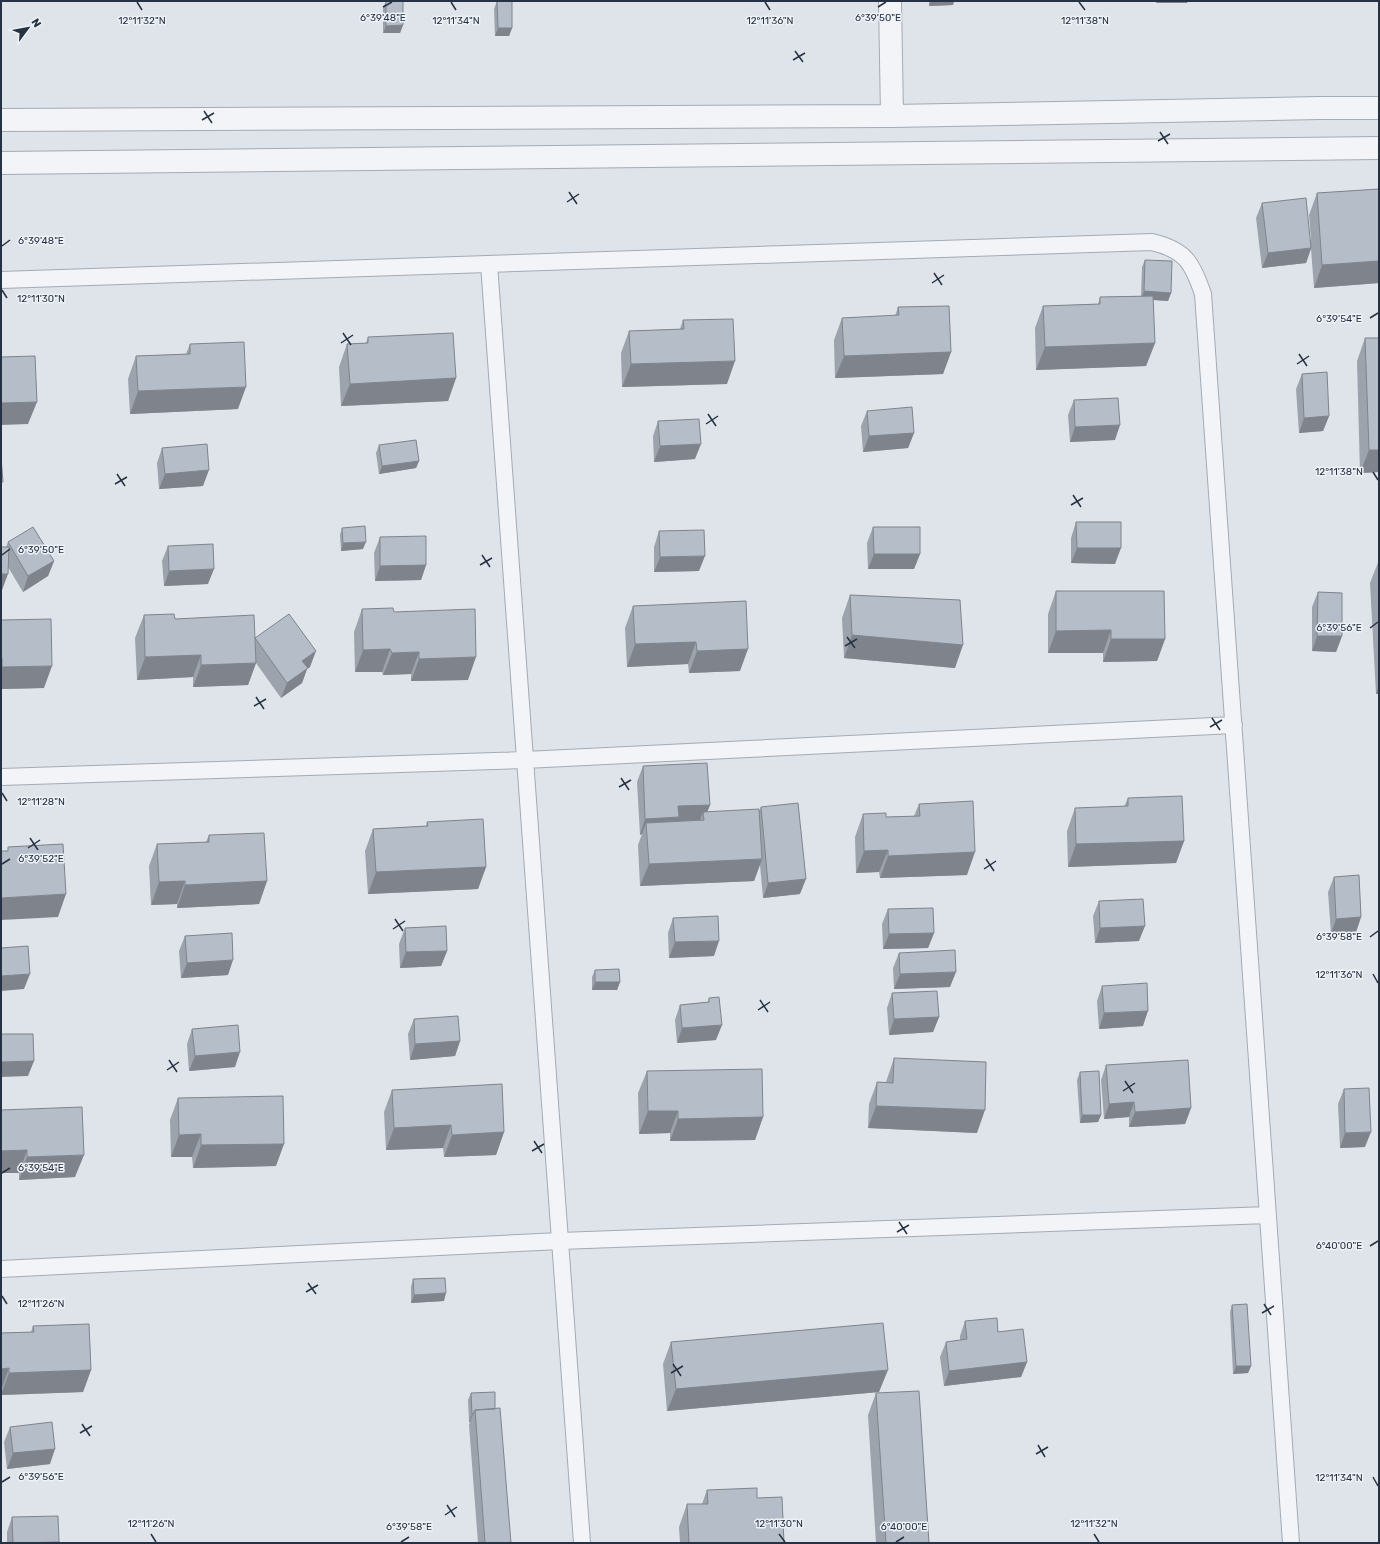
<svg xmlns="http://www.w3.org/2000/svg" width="1380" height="1544" viewBox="0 0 1380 1544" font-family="Rubik,sans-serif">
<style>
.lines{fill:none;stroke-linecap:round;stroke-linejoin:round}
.service-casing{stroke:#a3abb5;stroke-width:18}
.minor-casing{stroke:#a3abb5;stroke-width:24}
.service{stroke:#f2f4f7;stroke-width:16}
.minor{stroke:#f2f4f7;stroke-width:22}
.wall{fill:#9ca3ac}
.shaded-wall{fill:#7f848c}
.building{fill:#b5bdc8;stroke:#7f848c}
.ticks{fill:none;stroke:#263243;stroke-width:1.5}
.ticks-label{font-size:10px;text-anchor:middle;fill:#263243;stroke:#eef2f7;stroke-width:3;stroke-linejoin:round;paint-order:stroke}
</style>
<rect width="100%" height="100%" fill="#dee4ea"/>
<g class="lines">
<defs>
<path id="service" d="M489,264L582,1543
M1,280L1152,242C1185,250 1192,262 1203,294L1291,1543
M1,777L525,760L1234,725
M1,1269L560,1241L1268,1215"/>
<path id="minor" d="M890,1L892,116
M1,120L892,116L1320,108H1379
M1,163L1379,148"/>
</defs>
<use href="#service" class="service-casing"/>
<use href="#minor" class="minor-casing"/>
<use href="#service" class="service"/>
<use href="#minor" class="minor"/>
</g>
<path class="wall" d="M386,1L403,25L400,33H383V8Z
M497,1L512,28L509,36H495L494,9Z
M929,1H954L953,5L929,6Z
M1379,189V283L1314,288L1311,249L1306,263L1262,268L1256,218L1262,203L1311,240L1309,215L1317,193Z
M1145,260L1171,293L1168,301L1153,300L1155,343L1146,366L1036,370L1035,328L1043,306L1098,304L1100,297L1141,296L1142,267Z
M898,307L951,352L943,374L835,378L834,340L842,318L895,316Z
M683,320L727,384L622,387L621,353L629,331L680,329Z
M368,337L456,378L448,401L341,406L339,367L347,344L366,343Z
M1365,338L1379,472L1360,473L1357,361Z
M190,344L238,409L130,414L128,379L136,356L186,354Z
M1302,374L1329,416L1323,431L1299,433L1296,389Z
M1074,400L1115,440L1070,442L1068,415Z
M867,411L914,433L908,448L863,452L861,426Z
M658,421L695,459L654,462L653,436Z
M379,445L419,461L416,468L379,474L376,453Z
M162,448L203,486L159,489L157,463Z
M1076,522L1115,564L1071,563V538Z
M873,527L920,554L914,569H868L867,543Z
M342,528L363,549L341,551L340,535Z
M659,531L699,571L654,572V547Z
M380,537L426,565L421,580L375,581L374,553Z
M8,542L54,561L48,576L23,592L8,567L2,590L6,547Z
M168,546L208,584L164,586L162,561Z
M1379,560V694H1376L1370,583Z
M1056,591L1165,639L1157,661L1103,662V653H1048V614Z
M1318,592L1342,636L1336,652L1312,651V607Z
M850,595L955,668L844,658L842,618Z
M746,601L740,671L689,673L688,664L627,667L625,628L633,606Z
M362,609L394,612L468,680L411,681V674L383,675L382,672H355L354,632Z
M144,615L175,619L255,638L310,667L307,669L302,683L281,698L256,663L248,685L193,687V677L137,680L135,638Z
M1,620L44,688L1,689Z
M643,766L710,805L707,812L759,811L761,807L800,894L763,898L760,865L754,881L640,886L638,845L642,834L640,835L637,782Z
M1128,798L1184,841L1176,863L1068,867L1067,831L1075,808L1124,807Z
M919,804L967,875L880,878L879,872L856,873L855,837L863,814L886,817L914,816Z
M427,822L486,867L478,889L368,894L365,851L373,829L426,826Z
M209,835L267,881L259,904L177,908V904L151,905L149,866L157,844L206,842Z
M1334,877L1361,917L1356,932L1331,934L1328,892Z
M1099,901L1139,941L1095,943L1093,916Z
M888,909L934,933L928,948L883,949L882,924Z
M673,918L714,956L669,958L668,933Z
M405,928L447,951L441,966L400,968L399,944Z
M185,936L228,975L181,978L179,951Z
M899,953L950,987L894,989L893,968Z
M595,970L620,982L617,990H592V977Z
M1102,986L1143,1026L1099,1029L1097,1001Z
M892,993L939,1017L933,1032L889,1035L887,1008Z
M709,998L716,1040L677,1043L675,1020L680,1005L708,1002Z
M414,1019L460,1041L455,1056L410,1060L408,1034Z
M192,1029L235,1067L189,1071L187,1044Z
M894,1058L977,1133L868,1128L869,1104L877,1082H886Z
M1106,1065L1191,1108L1185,1124L1129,1127V1117L1104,1119L1101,1080Z
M647,1071L763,1117L755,1140L670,1141V1133L639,1134L638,1093Z
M1080,1072L1101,1115L1098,1122L1080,1123L1077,1080Z
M1344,1089L1365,1147L1340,1148L1338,1104Z
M392,1090L504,1132L496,1155L444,1157L443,1148L386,1150L384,1112Z
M178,1098L276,1166L193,1168L192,1157H171L170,1120Z
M1,1110L75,1177L19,1180V1173H1Z
M413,1279L444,1301L411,1303V1287Z
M1232,1305L1251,1366L1248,1373L1233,1374L1230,1312Z
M965,1321L1027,1362L1021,1377L944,1386L940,1357L946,1342L960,1340V1336Z
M33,1326L91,1370L83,1392L1,1395V1333L31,1332Z
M671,1342L879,1392L667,1411L663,1364Z
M471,1393L495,1409L511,1543H478L469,1425L470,1422H469L468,1400Z
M876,1393L929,1543H876L868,1415Z
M10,1427L50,1464L7,1469L4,1442Z
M707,1490L757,1498L784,1543H680L679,1527L687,1504H702Z
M12,1517L59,1543H7V1532Z"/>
<path class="shaded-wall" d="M931,1H954L953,5L929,6Z
M1157,1H1188L1187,3H1156Z
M403,25L400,33H383L386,26Z
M498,28H512L509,36H495Z
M1311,248L1306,263L1262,268L1268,253Z
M1379,261V283L1314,288L1322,265Z
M1144,291L1171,293L1168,301L1141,299Z
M1155,343L1146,366L1036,370L1045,347Z
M951,352L943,374L835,378L844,356Z
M735,361L727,384L622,387L631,364Z
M456,378L448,401L341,406L350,384Z
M246,387L238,409L130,414L138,391Z
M37,402L28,424L1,425V403Z
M1329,416L1323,431L1299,433L1304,418Z
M1120,425L1115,440L1070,442L1075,427Z
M914,433L908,448L863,452L869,436Z
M701,444L695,459L654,462L660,446Z
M1369,450H1379V472L1360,473Z
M419,461L416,468L379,474L382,466Z
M209,470L203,486L159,489L165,474Z
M366,542L363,549L341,551L343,543Z
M1077,548H1121L1115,564L1071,563Z
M874,554H920L914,569H868Z
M705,556L699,571L654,572L660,557Z
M54,561L48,576L23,592L28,576Z
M426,565L421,580L375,581L380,566Z
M214,569L208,584L164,586L169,571Z
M1,574H8L2,590H1Z
M1111,630L1103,653H1048L1056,631Z
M852,635L963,645L955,668L844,658Z
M1317,636H1342L1336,652L1312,651Z
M1111,639H1165L1157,661L1103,662Z
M696,642L688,664L627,667L635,644Z
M390,649L382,672H355L363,650Z
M748,649L740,671L689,673L697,651Z
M316,651L310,667L307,669L302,683L281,698L287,683L302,661Z
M419,652L411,674L383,675L392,653Z
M201,655L193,677L137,680L145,657Z
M476,657L468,680L411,681L419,659Z
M256,663L248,685L193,687L201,665Z
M52,666L44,688L1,689V670L2,667Z
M1379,685V694H1376Z
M710,805L704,820L703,812L700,820L646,823L642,834L640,835L645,819L678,806Z
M1184,841L1176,863L1068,867L1076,844Z
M888,850L879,872L856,873L864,851Z
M975,852L967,875L880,878L888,856Z
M762,859L754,881L640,886L649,864Z
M486,867L478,889L368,894L376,872Z
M806,879L800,894L763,898L768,883Z
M185,881L177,904L151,905L159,882Z
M267,881L259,904L177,908L185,885Z
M66,894L58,917L1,920V898Z
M1361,917L1356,932L1331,934L1336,919Z
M1145,926L1139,941L1095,943L1100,928Z
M934,933L928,948L883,949L889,934Z
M719,941L714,956L669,958L675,942Z
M447,951L441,966L400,968L406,952Z
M233,960L228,975L181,978L187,963Z
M956,972L950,987L894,989L900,974Z
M30,974L24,989L1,991V976Z
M595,982H620L617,990H592Z
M1148,1011L1143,1026L1099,1029L1104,1013Z
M939,1017L933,1032L889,1035L894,1019Z
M722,1025L716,1040L677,1043L682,1028Z
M460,1041L455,1056L410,1060L415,1044Z
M240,1052L235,1067L189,1071L195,1056Z
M34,1061L28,1076L1,1077V1062Z
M1134,1102L1129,1117L1104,1119L1109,1104Z
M876,1106L985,1110L977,1133L868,1128Z
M1191,1108L1185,1124L1129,1127L1135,1112Z
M648,1111H678L670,1133L639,1134Z
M1082,1115H1101L1098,1122L1080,1123Z
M763,1117L755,1140L670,1141L678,1119Z
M451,1125L443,1148L386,1150L394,1128Z
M504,1132L496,1155L444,1157L452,1135Z
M1371,1132L1365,1147L1340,1148L1345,1133Z
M201,1134L192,1157H171L179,1135Z
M284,1144L276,1166L193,1168L201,1145Z
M27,1150L19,1173H1V1151Z
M84,1155L75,1177L19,1180L27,1157Z
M446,1293L444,1301L411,1303L414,1295Z
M1027,1362L1021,1377L944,1386L949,1371Z
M1236,1366H1251L1248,1373L1233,1374Z
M9,1368L1,1390V1369Z
M91,1370L83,1392L1,1395L9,1373Z
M888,1370L879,1392L667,1411L676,1389Z
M472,1414H473L470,1422H469Z
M55,1449L50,1464L7,1469L13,1453Z"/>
<path class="building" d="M386,1H403V25L386,26Z
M497,1H512V28H498Z
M1379,189V261L1322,265L1317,193Z
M1306,198L1311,248L1268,253L1262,203Z
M1145,260L1172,261L1171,293L1144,291Z
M1153,296L1155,343L1045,347L1043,306L1100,304V297Z
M949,306L951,352L844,356L842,318L899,315L898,307Z
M733,319L735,361L631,364L629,331L684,329L683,320Z
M453,333L456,378L350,384L347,344L368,343V337Z
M1365,338H1379V450H1369Z
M244,342L246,387L138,391L136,356L190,354V344Z
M35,356L37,402L1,403V357Z
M1327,372L1329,416L1304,418L1302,374Z
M1118,398L1120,425L1075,427L1074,400Z
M912,407L914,433L869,436L867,411Z
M699,419L701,444L660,446L658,421Z
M416,440L419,461L382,466L379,445Z
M207,444L209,470L165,474L162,448Z
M1,457L3,482H1Z
M1076,522H1121V548H1077Z
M365,526L366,542L343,543L342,528Z
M33,527L54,561L28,576L8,542Z
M873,527H920V554H874Z
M704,530L705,556L660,557L659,531Z
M426,536V565L380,566V537Z
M213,544L214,569L169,571L168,546Z
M1,547H9L8,574H1Z
M1056,591H1164L1165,639H1111V630L1056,631Z
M1318,592L1342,593V636H1317Z
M850,595L960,600L963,645L852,635Z
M746,601L748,649L697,651L696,642L635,644L633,606Z
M393,608L394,612L475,609L476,657L419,659V652L392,653L390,649L363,650L362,609Z
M174,614L175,619L254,615L256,663L201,665V655L145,657L144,615Z
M289,614L316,651L302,661L308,668L287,683L255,638Z
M51,619L52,666L2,667V658H1V620Z
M707,763L710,805L678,806L679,817L645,819L643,766Z
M1182,796L1184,841L1076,844L1075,808L1128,806V798Z
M973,801L975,852L888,856V850L864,851L863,814L886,813V817L920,816L919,804Z
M798,803L806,879L768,883L761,807Z
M759,809L762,859L649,864L646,823L704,820L703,812Z
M483,819L486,867L376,872L373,829L428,826L427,822Z
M264,833L267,881L185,885V881L159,882L157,844L209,842V835Z
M63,844L66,894L1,898V851H8V847Z
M1359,875L1361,917L1336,919L1334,877Z
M1143,899L1145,926L1100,928L1099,901Z
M933,908L934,933L889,934L888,909Z
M718,916L719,941L675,942L673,918Z
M446,926L447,951L406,952L405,928Z
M232,933L233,960L187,963L185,936Z
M28,946L30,974L1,976V948Z
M955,950L956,972L900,974L899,953Z
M619,969L620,982H595V970Z
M1147,983L1148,1011L1104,1013L1102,986Z
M937,991L939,1017L894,1019L892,993Z
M719,997L722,1025L682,1028L680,1005L709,1002V998Z
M458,1016L460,1041L415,1044L414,1019Z
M238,1025L240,1052L195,1056L192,1029Z
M1,1034H33L34,1061L1,1062Z
M894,1058L986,1062L985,1110L876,1106L877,1082L893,1083Z
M1188,1060L1191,1108L1135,1112L1134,1102L1109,1104L1106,1065Z
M762,1069L763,1117L678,1119V1111H648L647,1071Z
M1099,1071L1101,1115H1082L1080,1072Z
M502,1084L504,1132L452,1135L451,1125L394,1128L392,1090Z
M1369,1088L1371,1132L1345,1133L1344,1089Z
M283,1096L284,1144L201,1145V1134L179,1135L178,1098Z
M82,1107L84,1155L27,1157V1150L1,1151V1110Z
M445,1278L446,1293L414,1295L413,1279Z
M1247,1304L1251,1366H1236L1232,1305Z
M997,1318L998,1332L1023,1329L1027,1362L949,1371L946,1342L967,1339L965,1321Z
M883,1323L888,1370L676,1389L671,1342Z
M89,1324L91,1370L9,1373V1368L1,1369V1333L34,1332L33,1326Z
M919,1391L929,1543H886L876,1393Z
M495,1392V1409L475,1410L473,1414H472L471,1393Z
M500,1408L511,1543H485L475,1410Z
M52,1422L55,1449L13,1453L10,1427Z
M757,1488V1498L782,1497L784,1543H689L687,1504H708L707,1490Z
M58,1516L59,1542L13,1543L12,1517Z"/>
<path class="ticks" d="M137,2L142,10M451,2L456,10M765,2L770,10M1079,2L1085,10M383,7L392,2M878,7L886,2M795,51L803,62M793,60L805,53M204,111L212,123M202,120L214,113M1160,132L1168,144M1158,141L1170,134M569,192L577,204M567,202L579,194M2,246L10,240M934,273L942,285M932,283L944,275M2,290L7,298M1370,318L1378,313M343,333L351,345M341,343L353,335M1299,354L1307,366M1297,364L1309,356M708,414L716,426M706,424L718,416M1373,472L1378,480M117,474L125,486M115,484L127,477M1073,495L1081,507M1071,505L1083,498M2,555L10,549M482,555L490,567M480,565L492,558M1370,628L1378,622M847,637L855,648M845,646L857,639M256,697L264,709M254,706L266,699M1212,718L1220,730M1210,727L1222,720M621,778L629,790M619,787L631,780M2,793L7,801M30,838L38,850M28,848L40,840M986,859L994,871M2,864L10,859M984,869L996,861M395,919L403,931M393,929L405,921M1370,937L1378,931M1373,974L1378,983M760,1000L768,1012M758,1010L770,1002M169,1060L177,1072M167,1070L179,1062M1125,1081L1133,1093M1123,1091L1135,1083M534,1141L542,1153M532,1151L544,1144M2,1173L10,1168M899,1222L907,1234M897,1232L909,1225M1370,1246L1378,1241M308,1283L316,1294M306,1292L318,1285M2,1296L7,1304M1264,1304L1271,1315M1262,1313L1274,1306M673,1364L681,1376M671,1373L683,1366M82,1424L90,1436M80,1433L92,1426M1038,1445L1045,1457M1036,1454L1048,1447M1373,1477L1378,1486M2,1482L10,1477M447,1505L455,1517M445,1515L457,1507M151,1534L156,1542M779,1534L785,1542M1094,1534L1099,1542M401,1542L409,1537M896,1542L904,1537"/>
<g class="ticks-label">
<text x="383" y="21">6°39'48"E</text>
<text x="878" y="21">6°39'50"E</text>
<text x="1085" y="24">12°11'38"N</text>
<text x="142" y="24">12°11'32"N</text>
<text x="456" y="24">12°11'34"N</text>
<text x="770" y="24">12°11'36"N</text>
<text x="41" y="244">6°39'48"E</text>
<text x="41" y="302">12°11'30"N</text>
<text x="1339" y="322">6°39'54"E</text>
<text x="1339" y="475">12°11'38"N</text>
<text x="41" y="553">6°39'50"E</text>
<text x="1339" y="631">6°39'56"E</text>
<text x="41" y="805">12°11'28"N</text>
<text x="41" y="862">6°39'52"E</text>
<text x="1339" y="940">6°39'58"E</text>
<text x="1339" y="978">12°11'36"N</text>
<text x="41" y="1171">6°39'54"E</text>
<text x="1339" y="1249">6°40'00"E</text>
<text x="41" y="1307">12°11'26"N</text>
<text x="41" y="1480">6°39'56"E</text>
<text x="1339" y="1481">12°11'34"N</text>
<text x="151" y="1527">12°11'26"N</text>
<text x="779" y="1527">12°11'30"N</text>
<text x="1094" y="1527">12°11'32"N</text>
<text x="409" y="1530">6°39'58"E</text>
<text x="904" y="1530">6°40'00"E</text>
</g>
<rect width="1380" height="1544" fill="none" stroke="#263243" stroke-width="4"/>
<g transform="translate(28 28) rotate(58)" stroke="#eef2f7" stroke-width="3" paint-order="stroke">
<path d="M0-3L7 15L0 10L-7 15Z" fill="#263243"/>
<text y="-6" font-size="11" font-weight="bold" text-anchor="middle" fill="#263243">N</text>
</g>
</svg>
